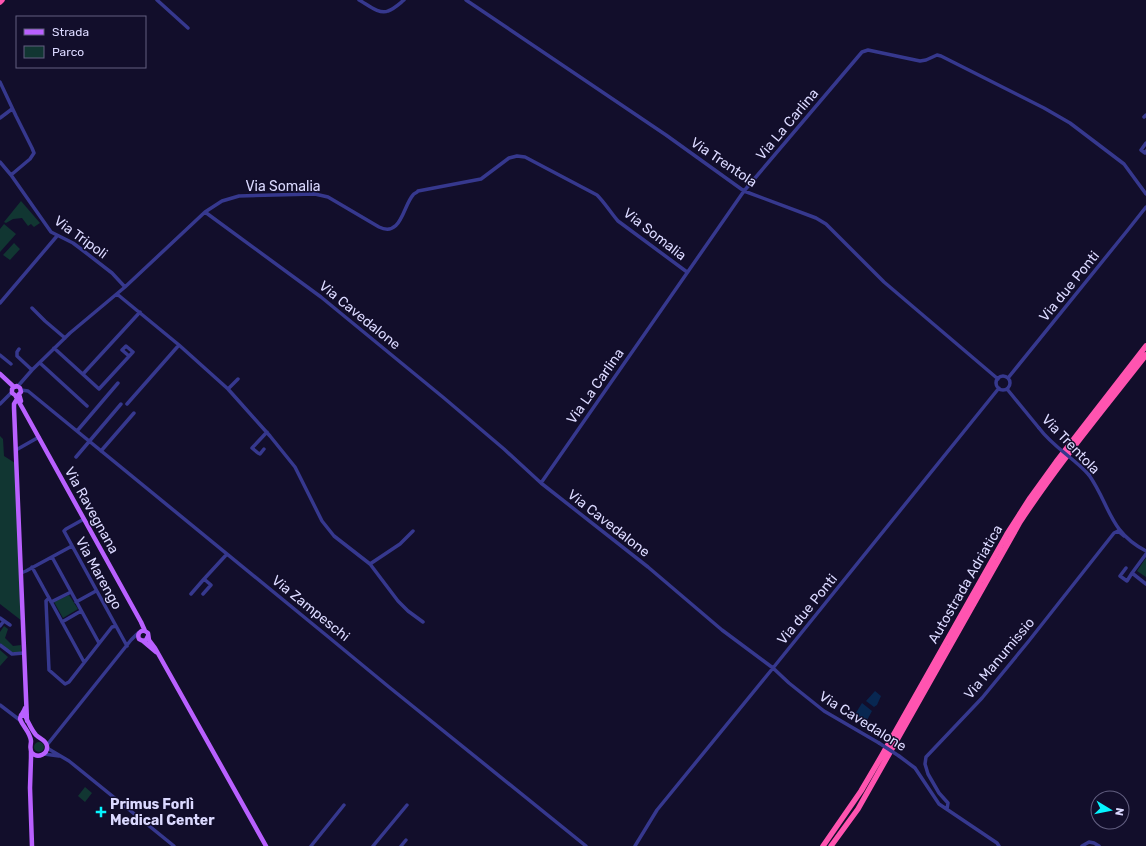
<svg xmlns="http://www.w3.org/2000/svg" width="1146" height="846" viewBox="0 0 1146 846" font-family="Rubik,sans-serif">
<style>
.green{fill:#113632}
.water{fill:#082751}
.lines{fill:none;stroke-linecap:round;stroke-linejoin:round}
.minor{stroke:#36388e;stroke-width:3.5}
.major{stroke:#b960ff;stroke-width:4.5}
.highway{stroke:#ff54b0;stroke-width:5.5}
.minor-bridge{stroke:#36388e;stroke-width:3.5}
.poi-dot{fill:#05f5ff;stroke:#120e2b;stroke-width:1.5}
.labels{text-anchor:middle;stroke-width:3;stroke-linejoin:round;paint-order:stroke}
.street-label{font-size:14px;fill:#dbd9ff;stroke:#120e2b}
.poi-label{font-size:14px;font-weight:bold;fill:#dbd9ff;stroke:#120e2b;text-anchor:start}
</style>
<rect width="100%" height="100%" fill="#120e2b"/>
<path class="green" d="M21,201L40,223L34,227L31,224L28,226L22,218L13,219L6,223L4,222Z
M4,224L16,234L0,252V229Z
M14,243L20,249L10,260L3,255Z
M0,436L3,439L4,456L15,463L22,621L0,604Z
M1146,558V577L1137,571Z
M69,595L78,609L63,618L54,602Z
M4,626L8,629L5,638L13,646L21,645V652H11L0,643V632Z
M0,650L8,657L0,666Z
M34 747a5 5 0 1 1 10 0a5 5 0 1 1-10 0Z
M85,787L92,793L85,802L78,796Z"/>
<path class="water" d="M875,691L881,696L877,705L874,707L866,701Z
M862,703L872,711L866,722L855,717L854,716Z"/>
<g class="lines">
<path class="minor" d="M157,0L188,28
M359,0C367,4 379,15 388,11C394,9 399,4 404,0
M466,0L666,135L744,191L816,218L826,224L884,282L998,379
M0,82L16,116L32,148L34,153L30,159L11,175
M1144,117L1146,115
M0,118L12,109
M1146,143L1141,150L1145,153L1146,151
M0,162L11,175L51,232L73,243L81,249L112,273L125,287
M205,212L321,297L444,398L504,449L541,483L648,567L722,630L773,668L789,683L824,711L879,743
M117,294L179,345L228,389L270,436L295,467L322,521L334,536L370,564L398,601L408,611L423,622
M0,303L57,236
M32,308L45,321L65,338
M54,348L99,389L133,352L126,346L122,350L129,356
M19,349L17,352V356L32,370
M0,355L11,364
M40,363L87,406
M83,374L140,312
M996 383a7 7 0 1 1 14 0a7 7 0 1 1-14 0Z
M1008,378L1127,231L1146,207
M18,386L32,370L70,333L125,287L205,212L222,201L239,196L315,194L328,197L379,227C401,238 403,206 413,195C414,193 417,193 418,191L481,179L509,158L517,156L525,157L597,195C605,203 611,213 618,221L687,272
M228,389L238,379
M1007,389L1039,428
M21,390L28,391L326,635L389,687L586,846
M0,404L12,392
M127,404L179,345
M77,431L118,383
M264,449L260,454L258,453L252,448L267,432
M16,450L39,437
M101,451L134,413
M76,457L121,404
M1089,475C1110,505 1109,532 1146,551
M541,483L744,191L862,52L868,50L920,61L926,60L937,55L941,56L1044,108L1070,123L1124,164L1146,194
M84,519L66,529L64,531L127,646
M1146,554L1132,573L1146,584
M52,557L99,643
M370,564L400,544L413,531
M32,567L84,662
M1126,568L1120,576L1127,581L1132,573
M21,573L26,571L72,546
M204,579L227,554
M191,594L204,579L211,585L203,594
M49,598L46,601L49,670L65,684L69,682L112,627L116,626
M51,602L71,592
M76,602L96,591
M0,618L10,625
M62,622L81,611
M0,626L4,621
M0,645L12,654L24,653
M0,705L21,721
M47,745L131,640L138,633
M47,748L69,761L174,846
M44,754L59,756
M899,756L915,768L939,804L997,843L999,846
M947,809L948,803L939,793L928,774L925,764L926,757L982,698L1028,642L1114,533L1118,531L1124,536
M311,846L344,805
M373,846L407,805
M401,846L406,840
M635,846L657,810L773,668L999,388
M1082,846L1089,842L1094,843L1099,846"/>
<path class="major" d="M0,374L14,387L17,386L20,388L21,392L19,394L21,401
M14,387L12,389V393L15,395L23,409L141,622L145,631
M17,399L14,404V408L27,721
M148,636L146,640L143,641L139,639C137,634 140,630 145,631L148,633L149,640L155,648L266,846
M143,641L156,652
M21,715L25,716C29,723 31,729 36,735C40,739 46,740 47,746C48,754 38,759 32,753C29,749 31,745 31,741C30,732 23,727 20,719C20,715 24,712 25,708
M31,751V758L30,788L32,846"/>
<path class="highway" d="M0,2L2,0
M823,846L861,791L881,757L1007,534L1030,498L1056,462L1146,346
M831,846L858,809L1020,522C1058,464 1103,410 1146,355"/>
<path class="minor-bridge" d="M1039,428C1053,447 1074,458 1089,475
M879,743L899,756"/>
</g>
<path class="poi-dot" d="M99 806h4v4h4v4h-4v4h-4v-4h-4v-4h4z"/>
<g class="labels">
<g class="street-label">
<text transform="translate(787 124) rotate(-50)" y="5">Via La Carlina</text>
<text transform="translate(724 162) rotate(34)" y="5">Via Trentola</text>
<text x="283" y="191">Via Somalia</text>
<text transform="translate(655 234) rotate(38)" y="5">Via Somalia</text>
<text transform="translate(81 237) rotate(36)" y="5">Via Tripoli</text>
<text transform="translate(1069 286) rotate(-51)" y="5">Via due Ponti</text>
<text transform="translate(360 315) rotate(39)" y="5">Via Cavedalone</text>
<text transform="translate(595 386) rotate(-55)" y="5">Via La Carlina</text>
<text transform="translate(1071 444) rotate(46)" y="5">Via Trentola</text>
<text transform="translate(92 510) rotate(61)" y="5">Via Ravegnana</text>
<text transform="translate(609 523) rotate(38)" y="5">Via Cavedalone</text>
<text transform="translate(99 573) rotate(61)" y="5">Via Marengo</text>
<text transform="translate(965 584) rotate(-60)" y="5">Autostrada Adriatica</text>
<text transform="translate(311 608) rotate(39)" y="5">Via Zampeschi</text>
<text transform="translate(807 609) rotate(-51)" y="5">Via due Ponti</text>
<text transform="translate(999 658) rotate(-50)" y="5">Via Manumissio</text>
<text transform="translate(863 721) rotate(32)" y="5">Via Cavedalone</text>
</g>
<g class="poi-label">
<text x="110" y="809">Primus Forlì<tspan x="110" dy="16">Medical Center</tspan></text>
</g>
</g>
<rect x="16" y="16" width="130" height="52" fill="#120e2b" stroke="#625f80"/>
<rect x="24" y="29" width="20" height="6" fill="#b960ff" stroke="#625f80"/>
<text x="52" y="36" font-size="12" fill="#dbd9ff">Strada</text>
<rect x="24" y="46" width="20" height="12" fill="#113632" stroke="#625f80"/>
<text x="52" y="56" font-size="12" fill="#dbd9ff">Parco</text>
<g transform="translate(1110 810) rotate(100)"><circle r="19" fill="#120e2b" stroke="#625f80"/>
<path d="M0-3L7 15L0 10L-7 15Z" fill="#05f5ff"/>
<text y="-6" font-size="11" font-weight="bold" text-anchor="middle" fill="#dbd9ff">N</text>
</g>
</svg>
